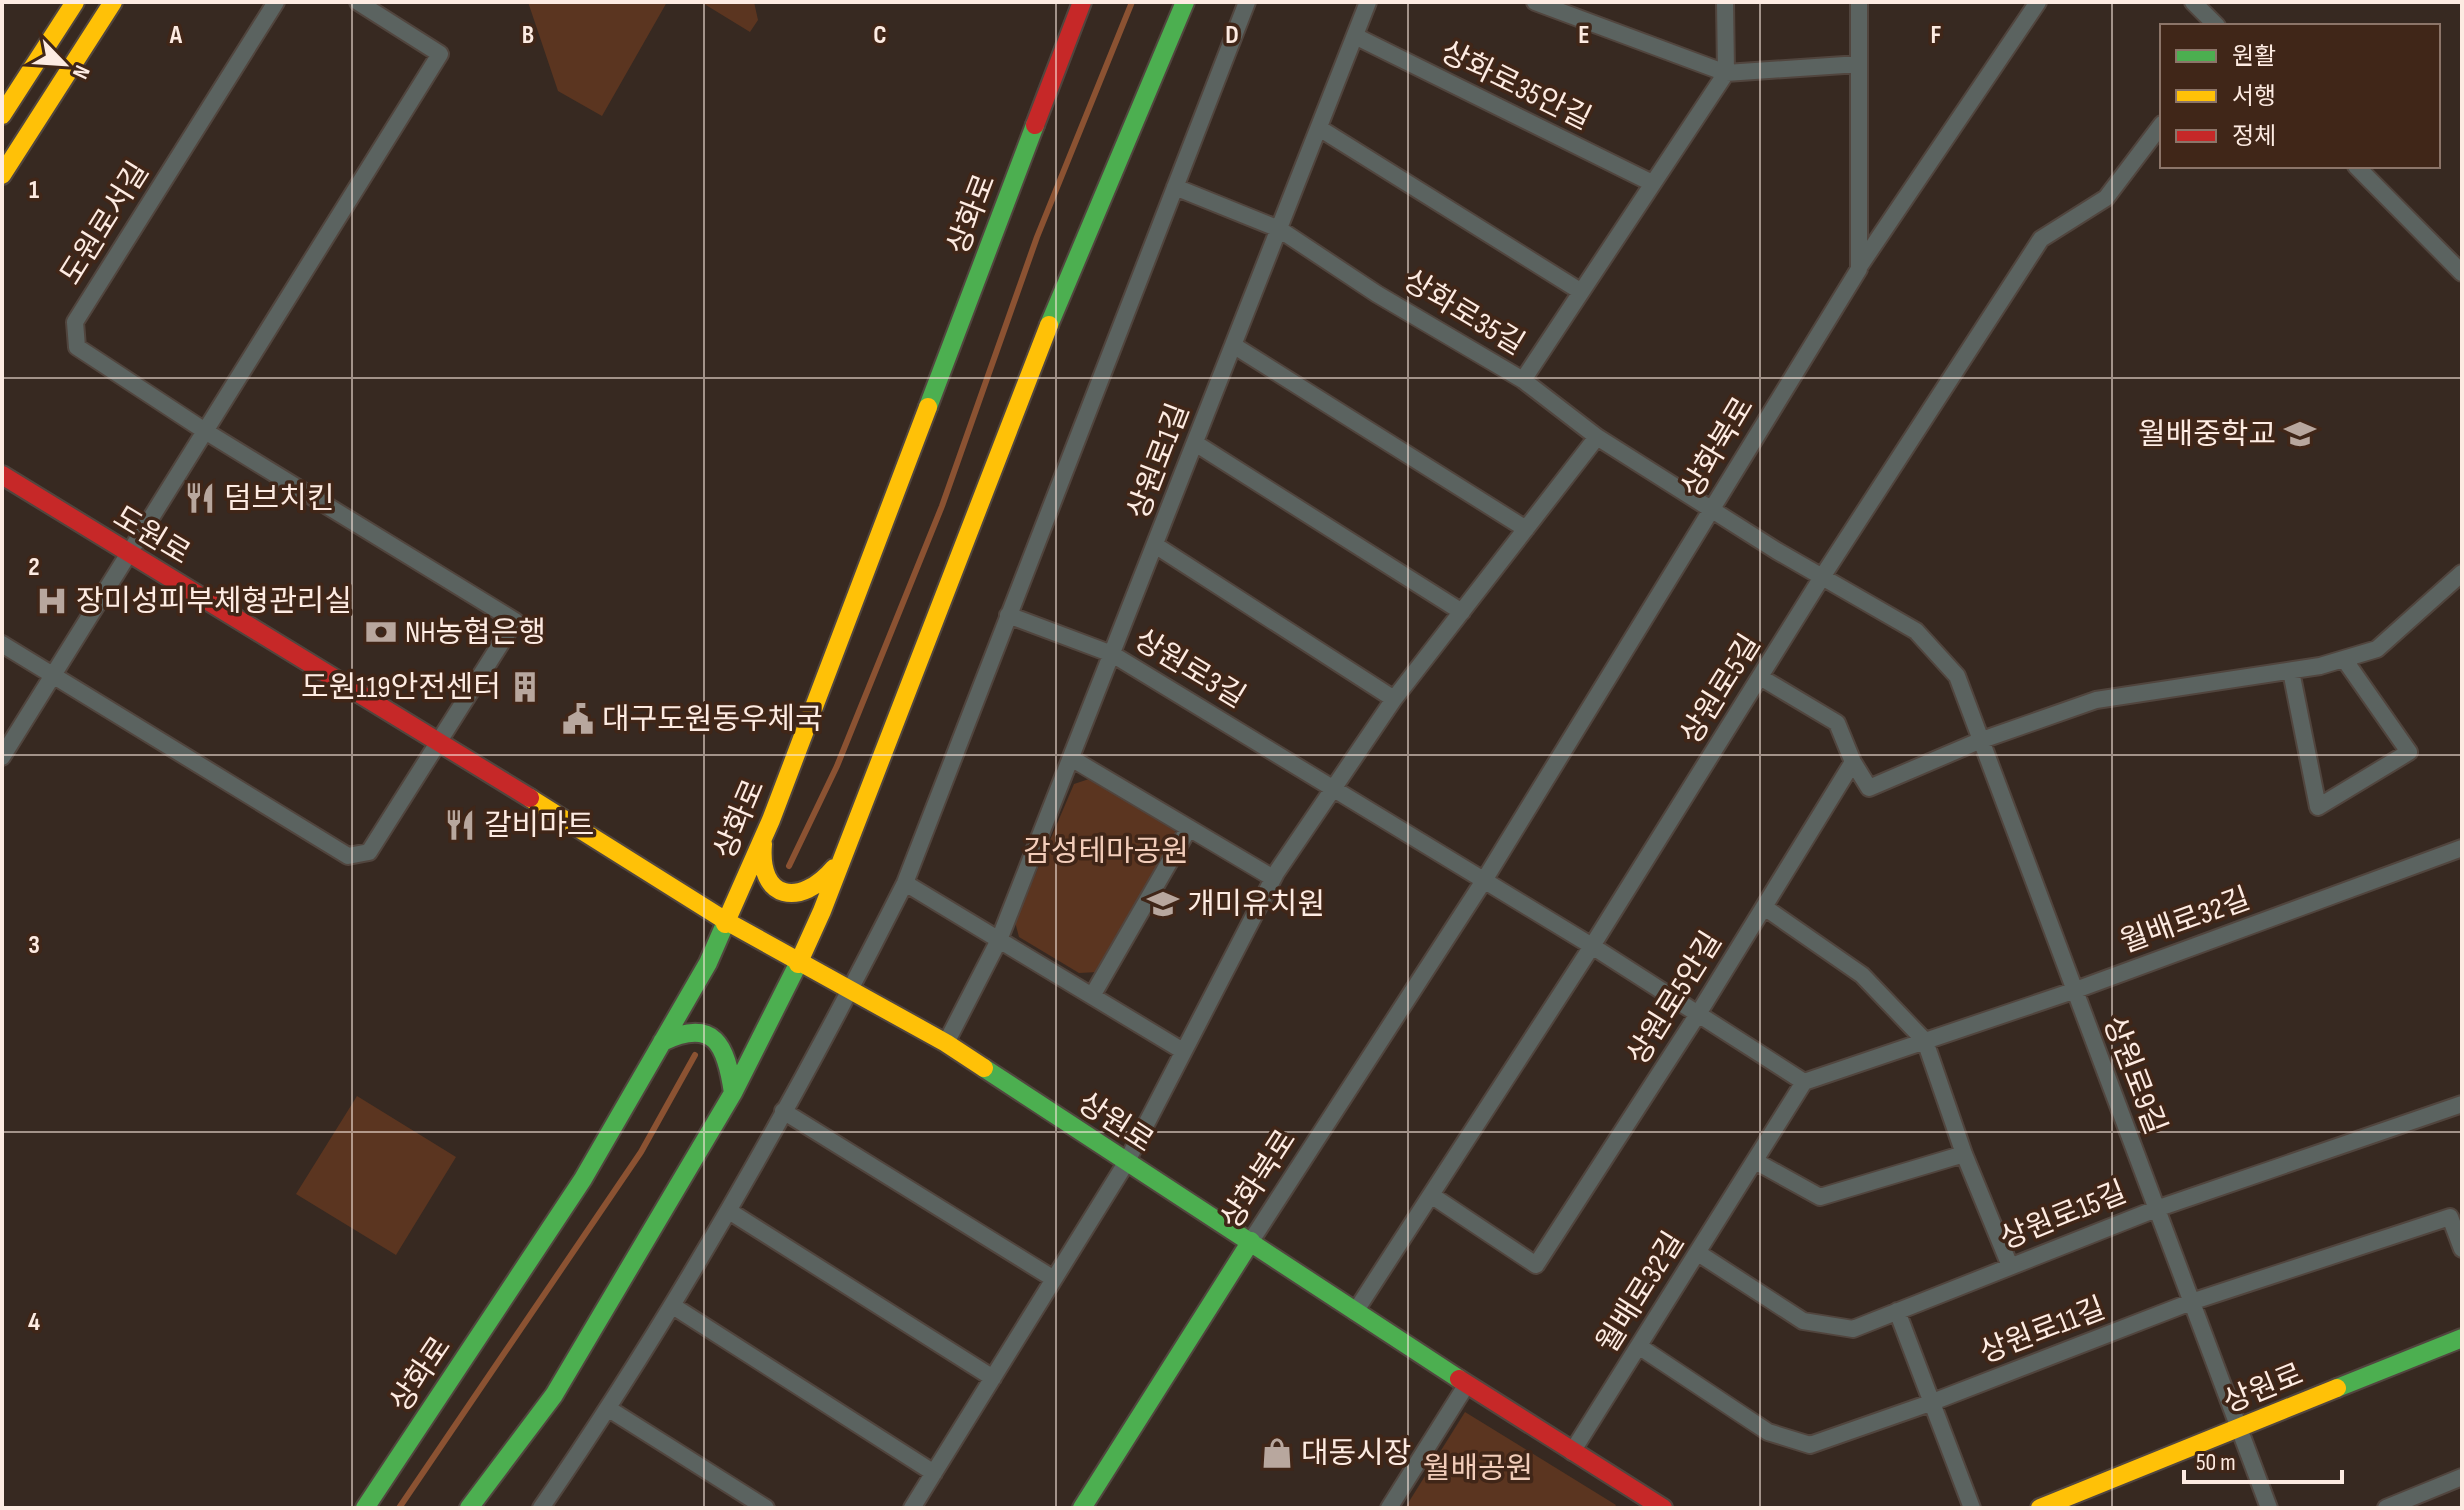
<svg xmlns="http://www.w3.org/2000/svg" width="2464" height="1510" viewBox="0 0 2464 1510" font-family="'Sofia Sans Condensed','Noto Sans KR',sans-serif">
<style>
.green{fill:#5b3520}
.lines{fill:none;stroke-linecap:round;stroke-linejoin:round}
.stream{stroke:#8b5232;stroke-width:6}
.street-casing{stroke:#51453e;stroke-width:20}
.fast-casing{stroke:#51453e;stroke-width:22}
.slow-casing{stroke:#51453e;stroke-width:22}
.jam-casing{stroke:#51453e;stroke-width:22}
.street{stroke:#5b6360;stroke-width:16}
.fast{stroke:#4caf50;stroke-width:18}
.slow{stroke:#ffc107;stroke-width:18}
.jam{stroke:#c62828;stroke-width:18}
.grid{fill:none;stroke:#fdebe2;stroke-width:2;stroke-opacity:0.55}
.labels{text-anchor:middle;stroke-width:7;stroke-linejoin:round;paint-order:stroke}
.street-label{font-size:30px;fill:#fdebe2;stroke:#402618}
.poi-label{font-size:30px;fill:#fdebe2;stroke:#402618;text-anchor:start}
.park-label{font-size:30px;fill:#f2cdba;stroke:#402618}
.grid-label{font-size:26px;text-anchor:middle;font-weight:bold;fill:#fdebe2;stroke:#402618;stroke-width:7;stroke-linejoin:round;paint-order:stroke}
</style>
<rect width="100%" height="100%" fill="#372921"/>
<path class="green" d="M528,2H667L602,116L558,91Z
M701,2H754L758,20L750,32Z
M1092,778L1174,824L1176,838L1098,972L1079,973L1019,937L1015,922L1074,784Z
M357,1096L456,1157L396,1255L296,1194Z
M1465,1412L1616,1505L1614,1508H1405Z"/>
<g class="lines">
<path class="stream" d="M789,866L837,766L942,506L1037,237L1132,2
M399,1508L641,1152L695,1055"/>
<defs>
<path id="street" d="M1535,2L1726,73L1859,64
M2193,2L2217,26
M1355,36L1652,183
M1319,128L1580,291
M2356,166L2462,273
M1175,187L1279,229L1377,294L1523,380L1597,437L1777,551L1916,631L1957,676L2269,1508
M1859,267L2038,2
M1233,345L1526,529
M1523,380L1726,73L1725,2
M1195,443L1462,612
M1155,545L1394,699
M1008,615L1112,654L1592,946L1804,1082
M2,644L348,856L369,852L515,621L205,431L77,347L75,322L276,2
M2291,671L2318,807L2409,752L2344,659
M2,757L440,54L358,2
M1071,758L1273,878
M1853,762L1869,788L1979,741L2096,700L2320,666L2377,649L2462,573
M905,883L1183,1051
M1764,907L1862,975L1925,1041L1964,1154L2010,1266
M1092,996L1189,828
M946,1043L999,940L1368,2
M783,1111L1054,1279
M1755,1161L1820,1197L1964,1154
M1431,1195L1536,1265L1698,1014L1853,762L1837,723L1760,677
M729,1211L993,1378
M1251,1241L1483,882L1859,269V2
M1698,1253L1803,1321L1853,1329L2156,1209L2462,1104
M673,1306L934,1473
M1897,1311L1972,1508
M1355,1312L1592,946L1822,577L2041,239L2106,198L2162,124
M1640,1347L1768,1432L1810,1445L1930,1403L2191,1302L2450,1217L2462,1249
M609,1409L766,1508
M1572,1452L1804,1082L2073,991L2462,848
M541,1508C678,1309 796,1099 905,883L1247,2
M912,1508L1126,1163L1276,873L1394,699L1597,437
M1389,1508L1467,1384
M2386,1508L2462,1477"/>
<path id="fast" d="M1049,325L1185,2
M928,407L1035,125
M662,1042C715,1017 726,1045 733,1093
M984,1068L1459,1379
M2337,1388L2462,1338
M365,1508L583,1179L708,963L725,924
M469,1508L554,1395L733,1093L798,964
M1082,1508L1251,1241"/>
<path id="slow" d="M2,115L75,2
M2,175L113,2
M530,798L726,921L946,1043L984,1068
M763,844C758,900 800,908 834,868
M725,924L771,820L928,407
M798,964L822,911L1049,325
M2040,1508L2337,1388"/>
<path id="jam" d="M1035,125L1082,2
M2,475L530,798
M1459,1379L1663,1508"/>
</defs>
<use href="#street" class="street-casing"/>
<use href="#fast" class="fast-casing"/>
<use href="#slow" class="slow-casing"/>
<use href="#jam" class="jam-casing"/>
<use href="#street" class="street"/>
<use href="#fast" class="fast"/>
<use href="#slow" class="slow"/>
<use href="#jam" class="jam"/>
</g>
<path class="grid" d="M352,2V1508M704,2V1508M1056,2V1508M1408,2V1508M1760,2V1508M2112,2V1508M2,378H2462M2,755H2462M2,1132H2462"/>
<defs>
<symbol id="school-bare" viewBox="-9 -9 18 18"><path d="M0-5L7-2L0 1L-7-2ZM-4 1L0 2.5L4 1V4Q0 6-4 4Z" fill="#b8a79e" stroke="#402618" stroke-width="2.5" paint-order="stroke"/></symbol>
<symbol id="restaurant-bare" viewBox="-9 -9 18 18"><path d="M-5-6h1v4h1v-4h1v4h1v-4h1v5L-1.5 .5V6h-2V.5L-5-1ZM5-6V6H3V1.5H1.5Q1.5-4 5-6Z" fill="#b8a79e" stroke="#402618" stroke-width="2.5" paint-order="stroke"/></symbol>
<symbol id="hospital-bare" viewBox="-9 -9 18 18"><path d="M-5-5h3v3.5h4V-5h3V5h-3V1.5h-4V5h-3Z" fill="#b8a79e" stroke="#402618" stroke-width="2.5" paint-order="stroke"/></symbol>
<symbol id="bank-bare" viewBox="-9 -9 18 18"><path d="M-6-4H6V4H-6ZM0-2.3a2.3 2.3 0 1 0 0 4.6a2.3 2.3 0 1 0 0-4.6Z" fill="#b8a79e" stroke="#402618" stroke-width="2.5" paint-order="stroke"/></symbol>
<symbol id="building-bare" viewBox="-9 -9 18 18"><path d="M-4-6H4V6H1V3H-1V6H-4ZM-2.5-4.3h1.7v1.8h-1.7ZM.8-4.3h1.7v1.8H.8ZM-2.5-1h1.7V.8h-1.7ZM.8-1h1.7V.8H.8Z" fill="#b8a79e" stroke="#402618" stroke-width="2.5" paint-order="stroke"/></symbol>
<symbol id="civic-bare" viewBox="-9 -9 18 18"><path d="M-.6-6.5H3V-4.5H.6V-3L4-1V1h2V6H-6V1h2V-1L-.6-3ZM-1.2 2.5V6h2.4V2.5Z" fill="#b8a79e" stroke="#402618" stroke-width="2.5" paint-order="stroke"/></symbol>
<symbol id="shop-bare" viewBox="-9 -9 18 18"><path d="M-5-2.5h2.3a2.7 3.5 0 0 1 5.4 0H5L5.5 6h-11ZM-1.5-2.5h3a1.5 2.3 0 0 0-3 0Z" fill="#b8a79e" stroke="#402618" stroke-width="2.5" paint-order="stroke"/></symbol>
</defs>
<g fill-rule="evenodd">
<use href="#school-bare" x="2278" y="412" width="44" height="44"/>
<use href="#restaurant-bare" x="178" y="476" width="44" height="44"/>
<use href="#hospital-bare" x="30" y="579" width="44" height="44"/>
<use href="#bank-bare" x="359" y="610" width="44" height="44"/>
<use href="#building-bare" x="503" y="665" width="44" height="44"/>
<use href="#civic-bare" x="556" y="697" width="44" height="44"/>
<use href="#restaurant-bare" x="438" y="803" width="44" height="44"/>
<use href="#school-bare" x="1141" y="882" width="44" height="44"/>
<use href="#shop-bare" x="1255" y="1431" width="44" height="44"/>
</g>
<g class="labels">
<g class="street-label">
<text transform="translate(1516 85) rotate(26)" y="10">상화로35안길</text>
<text transform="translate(971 214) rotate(-69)" y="10">상화로</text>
<text transform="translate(104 223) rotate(-58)" y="10">도원로서길</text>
<text transform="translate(1464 312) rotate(31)" y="10">상화로35길</text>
<text transform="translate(1717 447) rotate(-59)" y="10">상화북로</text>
<text transform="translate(1158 461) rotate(-69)" y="10">상원로1길</text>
<text transform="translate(152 535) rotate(31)" y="10">도원로</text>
<text transform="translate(1190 668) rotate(31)" y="10">상원로3길</text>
<text transform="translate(1720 689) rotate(-58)" y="10">상원로5길</text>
<text transform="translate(739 819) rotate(-67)" y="10">상화로</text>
<text transform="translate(2185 920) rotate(-20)" y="10">월배로32길</text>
<text transform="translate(1674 998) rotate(-58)" y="10">상원로5안길</text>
<text transform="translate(2135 1075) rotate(69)" y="10">상원로9길</text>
<text transform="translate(1116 1122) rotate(33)" y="10">상원로</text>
<text transform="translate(1258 1179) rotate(-57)" y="10">상화북로</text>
<text transform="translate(2063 1215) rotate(-22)" y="10">상원로15길</text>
<text transform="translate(1640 1292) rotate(-58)" y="10">월배로32길</text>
<text transform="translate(2042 1330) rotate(-21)" y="10">상원로11길</text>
<text transform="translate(420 1374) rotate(-56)" y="10">상화로</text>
<text transform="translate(2263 1388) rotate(-22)" y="10">상원로</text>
</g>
<g class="poi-label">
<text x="2276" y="444" text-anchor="end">월배중학교</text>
<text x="224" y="508">덤브치킨</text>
<text x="76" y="611">장미성피부체형관리실</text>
<text x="405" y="642">NH농협은행</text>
<text x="501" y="697" text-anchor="end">도원119안전센터</text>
<text x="602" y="729">대구도원동우체국</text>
<text x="484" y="835">갈비마트</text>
<text x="1187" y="914">개미유치원</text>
<text x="1301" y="1463">대동시장</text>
</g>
<g class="park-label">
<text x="1106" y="861">감성테마공원</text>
<text x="1478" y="1478">월배공원</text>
</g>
</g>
<g class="grid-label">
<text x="176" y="43">A</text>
<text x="528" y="43">B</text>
<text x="880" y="43">C</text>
<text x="1232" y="43">D</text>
<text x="1584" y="43">E</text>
<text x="1936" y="43">F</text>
<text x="34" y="198">1</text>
<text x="34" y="575">2</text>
<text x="34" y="953">3</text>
<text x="34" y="1330">4</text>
</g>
<rect width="2464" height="1510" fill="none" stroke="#fdebe2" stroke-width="8"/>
<rect x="2160" y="24" width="280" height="144" fill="#402618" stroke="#8c7569" stroke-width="2"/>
<rect x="2176" y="50" width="40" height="12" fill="#4caf50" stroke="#8c7569" stroke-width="2"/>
<text x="2232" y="64" font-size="24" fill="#fdebe2">원활</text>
<rect x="2176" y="90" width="40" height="12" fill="#ffc107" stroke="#8c7569" stroke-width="2"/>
<text x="2232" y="104" font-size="24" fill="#fdebe2">서행</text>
<rect x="2176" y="130" width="40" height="12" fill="#c62828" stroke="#8c7569" stroke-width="2"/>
<text x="2232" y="144" font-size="24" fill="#fdebe2">정체</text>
<g transform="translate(64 64) rotate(115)" stroke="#402618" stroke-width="6" paint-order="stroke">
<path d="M0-6L14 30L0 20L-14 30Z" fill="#fdebe2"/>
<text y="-12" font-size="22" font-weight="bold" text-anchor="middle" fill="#fdebe2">N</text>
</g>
<path d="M2184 1470v12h158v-12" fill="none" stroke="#fdebe2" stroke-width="4"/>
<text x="2196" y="1470" font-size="24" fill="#fdebe2" stroke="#402618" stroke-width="6" paint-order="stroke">50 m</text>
</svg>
